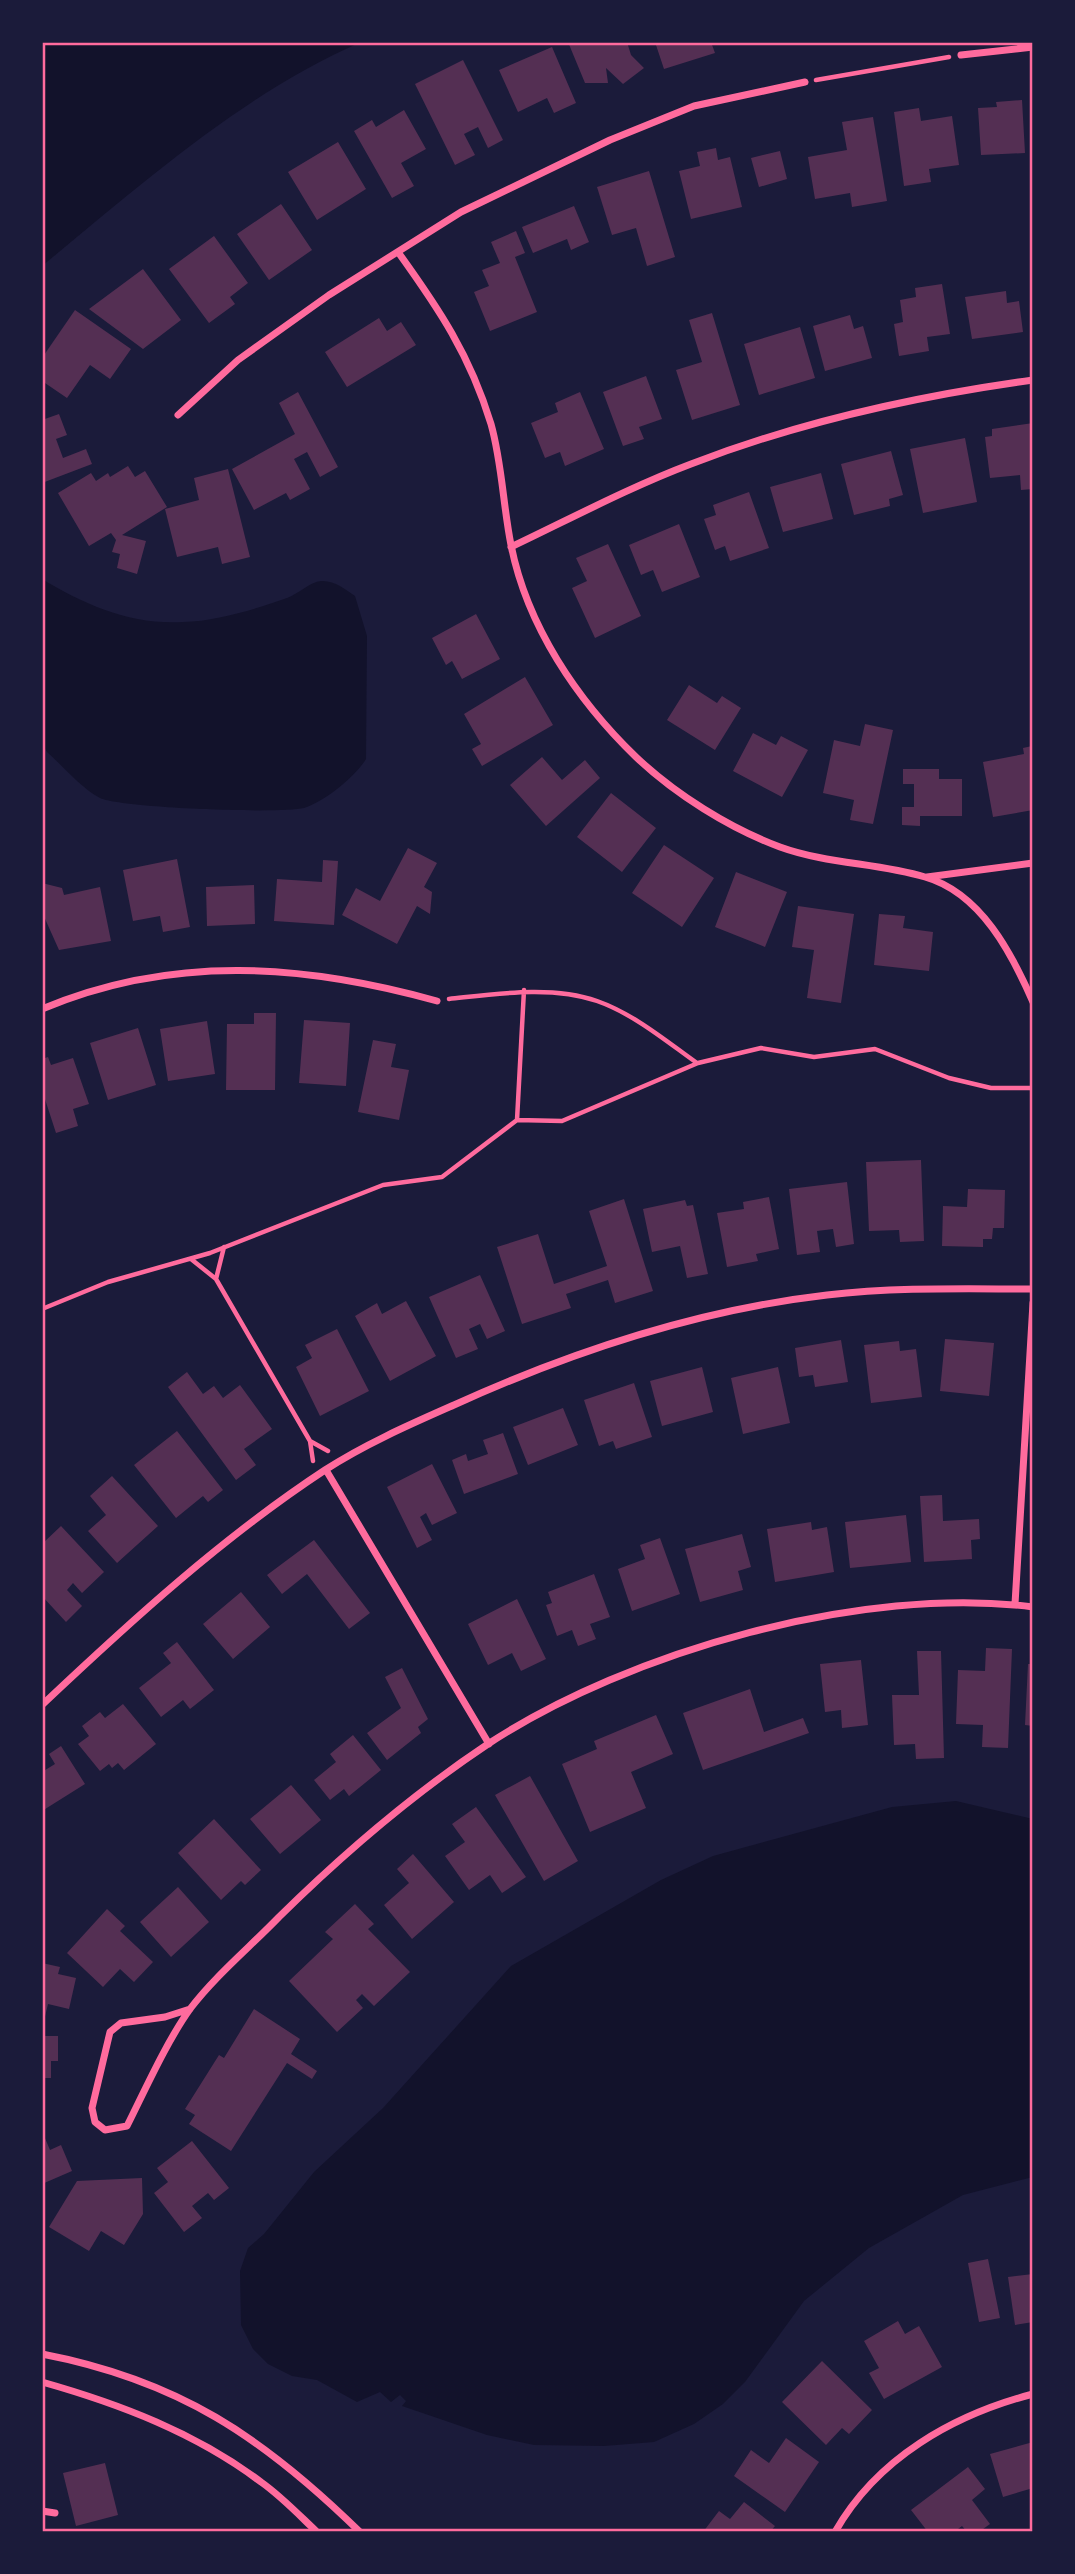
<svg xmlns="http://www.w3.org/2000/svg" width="1075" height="2574" viewBox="0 0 1075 2574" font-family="Lora,serif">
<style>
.water{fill:#12122b}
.building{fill:#542f53}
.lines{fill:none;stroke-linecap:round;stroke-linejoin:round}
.path{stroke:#ff6b9d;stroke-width:4.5}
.minor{stroke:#ff6b9d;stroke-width:7}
.neatline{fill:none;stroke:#ff6b9d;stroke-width:2.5}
</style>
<rect width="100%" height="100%" fill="#1b1b3a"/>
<path class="water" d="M42,42H361C241,95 143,183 42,266Z
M42,579C85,605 131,625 183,622C218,621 255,609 287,598C298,594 310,582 321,581C334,580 345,589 355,596L367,636L366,759C356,776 324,802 304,808C280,814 121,808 100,798C81,788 63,766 47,752L42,743Z
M956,1801L1033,1819V2177L963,2195L869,2248L804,2301L745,2382L723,2404L694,2424L654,2442L604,2446L534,2445L487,2435L402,2406L406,2401L400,2395L391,2402L380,2392L357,2402L317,2380L292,2376L268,2364L253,2349L241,2325L240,2271L248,2248L264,2234L314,2172L383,2108L511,1966L661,1880L713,1856L892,1807Z"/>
<path class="building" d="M568,42H627L631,55L644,68L623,84L606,68L608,83H585Z
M655,42H711L715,53L664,69Z
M552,47L576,103L554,113L547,98L518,112L499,70Z
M463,60L503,140L488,148L478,127L464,134L475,155L455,165L415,84Z
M1022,100L1025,153L981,155L978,108L997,107L996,102Z
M919,108L921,121L952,116L959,165L929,169L931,182L904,186L894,112Z
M404,110L426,149L401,163L414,186L392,198L354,131L372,120L376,127Z
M873,117L887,201L852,207L850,193L815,199L808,157L847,150L842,122Z
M338,142L366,189L317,220L288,172Z
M716,148L718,160L730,157L742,207L691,219L679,171L700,166L697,152Z
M780,151L787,179L759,187L751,158Z
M649,171L675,257L647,266L636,228L612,235L597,187Z
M281,204L312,250L269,280L237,234Z
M574,206L589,242L571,250L567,239L533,253L522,227Z
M516,231L525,253L515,257L537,312L490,331L474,292L489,286L482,270L500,263L491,242Z
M214,236L248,283L230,297L235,304L209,323L169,269Z
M143,269L181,320L143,349L89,309Z
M942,284L950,334L927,337L929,351L899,356L894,324L903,322L900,300L916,297L915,288Z
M1006,291L1007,303L1019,301L1023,332L972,339L965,297Z
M75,310L131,349L110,379L90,365L67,398L42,381V358Z
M712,313L740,405L692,420L676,370L702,362L689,320Z
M850,315L854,329L863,326L872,358L825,371L813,326Z
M379,318L387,331L401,322L416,345L347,387L325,352Z
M800,327L815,378L759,395L744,344Z
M646,376L662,419L639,427L644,439L623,446L603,392Z
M298,392L338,467L320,477L307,452L294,459L310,489L290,500L286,493L254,510L232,469L295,434L279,403Z
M580,392L604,449L565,466L560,452L545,458L531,423L558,412L555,403Z
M59,414L67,435L56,439L63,458L86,449L92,464L42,483V420Z
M1033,423V489L1021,490L1020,475L990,478L985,437L992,436V429Z
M965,438L977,502L923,513L910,449Z
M891,451L903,495L889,499L890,506L854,515L841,464Z
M128,466L135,477L145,471L167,507L122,535L146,541L137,574L117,568L120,554L112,552L116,540L111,533L89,546L58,493L91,473L96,481L108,473L110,477Z
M228,469L250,557L222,564L218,547L177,557L165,509L199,500L194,478Z
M821,473L833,519L783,532L770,487Z
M749,492L769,548L730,561L725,546L715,550L704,519L716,515L713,505Z
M679,524L700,577L662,592L653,570L641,575L629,545Z
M608,544L641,616L595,638L572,588L587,581L576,558Z
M476,614L500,659L462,679L452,661L446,665L432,638Z
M525,677L553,725L482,766L472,749L481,744L464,714Z
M689,685L717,703L722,696L741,708L715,750L667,720Z
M865,724L893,730L873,824L850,820L854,800L823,793L834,740L860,746Z
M753,733L776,745L781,736L808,750L782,797L733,771Z
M1032,746L1033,810L993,817L983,762L1024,754L1023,748Z
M542,757L562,780L585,760L600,778L546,826L510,785Z
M903,769H939V779H962V816H920V826L902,825V807H914V784H903Z
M611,793L656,828L622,872L577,837Z
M664,845L714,878L682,927L632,893Z
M408,848L437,863L424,887L432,892L430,914L417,906L397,944L342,915L356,888L380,901Z
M177,859L190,927L163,932L160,916L133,921L123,870Z
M323,860L338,861L334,925L274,921L277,879L322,882Z
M736,872L787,892L765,947L715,927Z
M42,883L62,888L64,895L100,887L111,941L59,950L42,912Z
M254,885L255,924L207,926L206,887Z
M798,906L854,914L841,1003L807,998L814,950L792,947Z
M879,914L905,916L903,928L933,932L929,971L874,965Z
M254,1013H276L275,1090H226L227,1024H254Z
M304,1020L350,1023L346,1086L299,1083Z
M207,1021L215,1074L168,1081L160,1029Z
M138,1028L156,1085L108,1100L90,1043Z
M373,1040L396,1044L391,1067L409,1070L399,1120L358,1112Z
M48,1057L51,1065L73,1058L89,1104L73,1109L78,1126L56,1133L42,1090V1059Z
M921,1160L924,1241L900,1242L899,1230L869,1231L866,1162Z
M847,1182L854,1244L836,1247L833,1229L817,1231L820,1252L797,1255L789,1189Z
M968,1189L1005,1190L1004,1228H993L992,1239H983V1247L942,1246L943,1206L967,1207Z
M769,1197L779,1249L756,1254L758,1261L727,1267L717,1213L744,1209L743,1202Z
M624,1199L653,1291L615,1303L608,1280L566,1294L571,1308L522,1324L497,1247L538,1234L554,1284L607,1266L589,1211Z
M685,1200L687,1206L693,1205L708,1274L687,1278L680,1246L652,1252L643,1209Z
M480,1275L505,1331L487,1339L480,1324L469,1329L478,1349L456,1358L429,1297Z
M406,1301L436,1356L390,1381L355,1316L377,1303L382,1314Z
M337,1329L369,1391L320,1416L296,1367L312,1358L305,1345Z
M945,1339L994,1343L989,1396L940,1391Z
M841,1340L848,1382L815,1387L813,1375L799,1377L795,1348Z
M899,1341L900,1351L916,1349L922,1397L871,1403L864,1345Z
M702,1367L713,1412L662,1426L650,1381Z
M778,1367L790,1423L743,1434L731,1378Z
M187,1372L203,1394L214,1386L223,1398L240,1385L272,1429L244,1449L256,1465L236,1480L168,1387Z
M634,1383L652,1437L616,1449L613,1441L599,1446L584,1400Z
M563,1408L578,1445L528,1465L513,1427Z
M177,1431L223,1490L208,1502L203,1496L176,1518L134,1465Z
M503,1433L518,1474L464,1494L452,1460L466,1454L468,1461L488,1454L483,1440Z
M432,1464L457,1513L432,1525L426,1513L420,1517L432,1540L417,1548L387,1487Z
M112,1476L158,1526L117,1563L88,1531L106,1515L90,1496Z
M942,1495L943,1521L979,1519L980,1539L971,1540L972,1559L924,1562L920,1496Z
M906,1515L911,1562L850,1568L845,1522Z
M811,1522L812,1530L827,1527L834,1572L775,1582L767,1529Z
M61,1526L104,1572L82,1593L73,1583L67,1590L82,1606L66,1622L42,1596V1544Z
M742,1534L751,1567L738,1571L743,1590L700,1602L685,1549Z
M660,1538L680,1594L632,1611L618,1569L645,1559L640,1545Z
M314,1540L370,1613L349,1629L307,1574L282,1594L267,1575Z
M594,1574L610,1617L590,1624L596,1639L578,1646L572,1630L557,1636L546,1605L552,1603L548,1592Z
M241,1592L270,1627L233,1659L203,1624Z
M517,1599L546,1659L521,1671L512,1653L488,1665L468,1624Z
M177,1642L214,1690L190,1709L183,1700L161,1717L139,1688L171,1663L163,1653Z
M986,1648L1012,1649L1008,1748L982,1747L983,1725L956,1724L958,1670L985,1671Z
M917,1651H941L944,1758L916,1759L915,1744L894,1745L892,1695H919Z
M861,1660L868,1725L842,1728L841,1710L825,1712L820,1664Z
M1028,1664H1033V1726L1025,1725Z
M402,1668L428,1719L418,1727L421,1733L387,1760L367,1733L401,1708L385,1677Z
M750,1689L764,1732L803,1718L809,1733L703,1770L683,1713Z
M123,1704L156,1744L124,1770L118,1763L112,1768L109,1764L100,1771L78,1744L89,1736L82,1726L100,1712L105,1718Z
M656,1715L673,1754L631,1772L646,1808L590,1832L562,1764L597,1749L594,1741Z
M353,1735L381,1770L349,1796L344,1789L330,1800L314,1780L336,1762L330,1754Z
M61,1746L85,1784L42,1811V1772L55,1764L49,1754Z
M530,1776L578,1861L544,1881L495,1795Z
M291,1785L321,1820L280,1854L250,1819Z
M476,1807L526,1877L502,1893L490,1875L469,1890L445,1856L465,1842L452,1824Z
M214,1819L261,1870L245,1885L241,1881L221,1900L178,1853Z
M413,1854L454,1902L412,1939L384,1905L409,1883L397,1869Z
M178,1887L209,1922L171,1957L140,1922Z
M355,1904L374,1924L368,1929L410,1972L374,2006L362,1994L356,2000L363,2008L337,2032L289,1981L333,1939L325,1932Z
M107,1909L125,1926L120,1931L153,1962L134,1982L120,1969L103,1987L67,1953Z
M42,1963L60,1967L58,1974L76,1978L69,2009L48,2004L43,2025Z
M254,2009L300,2039L291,2054L317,2071L312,2079L287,2063L231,2151L189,2124L195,2115L185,2109L219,2055L224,2058Z
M42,2036H58V2061H51V2078H42Z
M42,2131L50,2150L61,2145L72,2171L42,2184Z
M192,2141L229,2188L214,2200L208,2193L192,2206L202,2218L184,2232L154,2193L168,2182L157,2168Z
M142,2178L143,2214L124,2245L101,2231L89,2251L49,2227L77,2181Z
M988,2259L1000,2318L979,2322L968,2263Z
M1033,2274V2322L1015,2325L1008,2277Z
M898,2321L905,2334L919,2326L942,2367L884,2399L869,2373L879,2368L864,2341Z
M822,2361L872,2410L849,2434L842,2428L826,2445L782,2402Z
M786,2438L819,2462L785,2512L734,2476L751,2450L769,2463Z
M1033,2442V2488L1003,2497L990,2454Z
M105,2463L118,2515L76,2526L63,2473Z
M968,2467L985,2489L972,2500L990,2524L979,2532H967L962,2526L954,2532H928L911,2510Z
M744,2502L775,2526L770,2532H703L719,2511L730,2519Z"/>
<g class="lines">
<path class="path" d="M816,80L949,57
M449,999C495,994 552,985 597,1001C634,1014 666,1041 697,1063
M517,1120L524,990
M191,1259L216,1279L310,1441L313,1461
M216,1279L224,1247
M42,1309L108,1282L210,1253L383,1185L442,1177L517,1120L562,1121L698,1063L761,1048L814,1057L875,1049L949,1078L991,1088H1033
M310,1441L328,1451"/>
<path class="minor" d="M961,55L1033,47
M398,252C439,309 470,355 491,424C502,463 503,505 511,545C527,626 577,700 636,757C675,794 729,828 780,847C827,864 878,863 925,877C981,893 1012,954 1033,1002
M178,415L238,360L329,295L461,212L610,140L694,106L805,82
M511,547C570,519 630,487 691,464C802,421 916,396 1033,380
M927,877L1033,863
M42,1009C173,954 304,964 437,1001
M326,1470L489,1744
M1015,1604L1033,1303
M42,1705C131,1621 223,1537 325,1470C365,1444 411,1424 454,1405C573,1351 697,1310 827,1295C895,1287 964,1289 1033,1289
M190,2009L165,2017L121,2023L110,2032L92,2108L95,2122L105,2130L127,2126C145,2090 167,2041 190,2009C215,1976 250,1947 279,1917C343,1854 413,1794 488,1744C630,1651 863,1585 1033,1607
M42,2354C178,2380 263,2437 360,2532
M42,2382C120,2404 196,2433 261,2482C281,2496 299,2515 317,2532
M42,2511L55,2513
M835,2532C877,2458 953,2415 1033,2394"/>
</g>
<rect width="1075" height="2574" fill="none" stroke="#1b1b3a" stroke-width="88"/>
<rect x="44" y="44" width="987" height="2486" class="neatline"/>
</svg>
